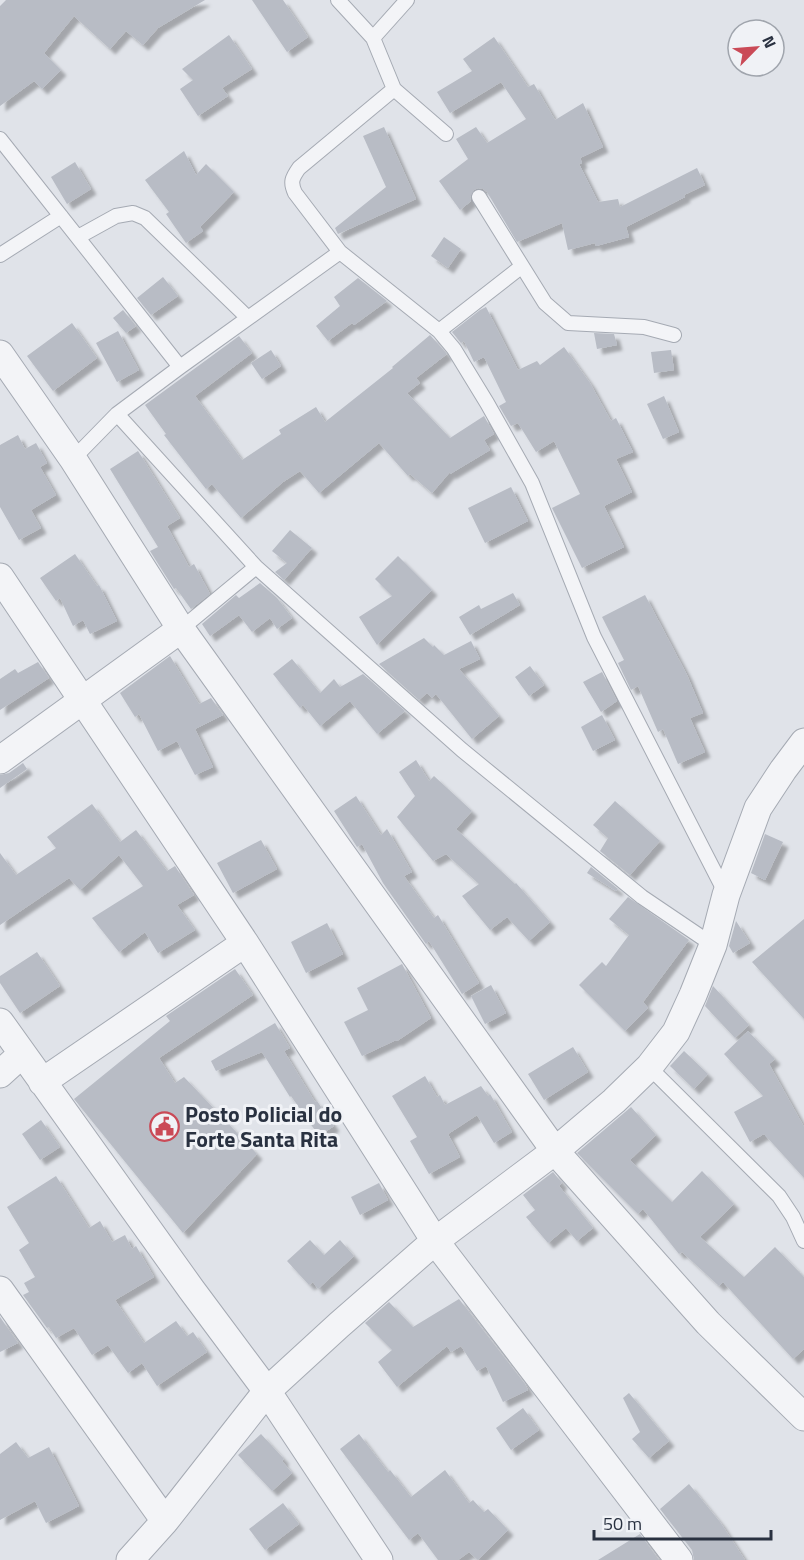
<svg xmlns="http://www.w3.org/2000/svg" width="804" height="1560" viewBox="0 0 804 1560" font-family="'Titillium Web',sans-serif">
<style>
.building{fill:#b8bcc5;filter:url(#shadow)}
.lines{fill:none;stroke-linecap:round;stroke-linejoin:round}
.lane-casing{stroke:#a5aab3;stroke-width:16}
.street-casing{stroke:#a5aab3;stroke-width:29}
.lane{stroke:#f3f4f7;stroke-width:14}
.street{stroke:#f3f4f7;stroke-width:27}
.labels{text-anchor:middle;stroke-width:6;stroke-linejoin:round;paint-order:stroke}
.poi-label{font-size:22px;font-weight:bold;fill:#293140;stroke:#f0f2f6;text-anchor:start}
</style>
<defs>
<filter id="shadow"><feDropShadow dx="5.5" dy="5.5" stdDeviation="1.5" flood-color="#0004"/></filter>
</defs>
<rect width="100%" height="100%" fill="#e0e3e9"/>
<path class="building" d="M6,0H205L158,28L143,45L126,31L110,49L74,16L44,53L61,70L42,89L34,81L0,106V6Z
M252,0H283L308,37L287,52Z
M229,35L252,69L222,88L228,96L198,116L180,89L193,80L182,69Z
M494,37L528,87L534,84L555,120L583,103L603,147L580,158L582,163L579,164L598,202L618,199L620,207L697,168L705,185L684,195L685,197L626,227L629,237L596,246L595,243L568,250L562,223L517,242L487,192L483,189L478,188L474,190L470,197L471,201L460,210L439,181L468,159L456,139L476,127L487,143L526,119L501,82L450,113L437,92L472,71L463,59Z
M384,127L416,199L338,234L335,228L386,187L363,136Z
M184,151L196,175L206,164L234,192L200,227L203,231L186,243L166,214L169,212L145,180Z
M75,162L91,189L67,204L51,177Z
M444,237L461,249L448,268L431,256Z
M163,277L178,296L151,315L137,298Z
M358,278L387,301L354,325L352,323L328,341L316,326L340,306L334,297Z
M486,307L518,370L537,361L540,365L564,347L590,383L611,421L616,418L633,452L616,459L632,492L604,506L624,547L582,568L552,508L580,494L554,441L536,452L518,423L511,426L499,406L506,402L484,357L474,362L464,341L461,343L452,332L480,310Z
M123,310L136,326L126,333L113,318Z
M72,323L97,358L53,391L27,356Z
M118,331L139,370L117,382L96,343Z
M594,333L614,334L617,345L597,349Z
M430,335L447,354L416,378L420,383L407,393L450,438L484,416L494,434L484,440L490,450L450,474V472L432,493L410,474L408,476L379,443L319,493L300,471L283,482L241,518L212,484L206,489L164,435L166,434L145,405L239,336L252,353L195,396L242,460L281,434L279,430L316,407L325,422L393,368L392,367Z
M271,350L281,366L262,379L251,363Z
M671,350L674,370L654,373L651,352Z
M664,396L679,432L663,439L647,404Z
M18,435L25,449L36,443L47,463L40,467L56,495L31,510L41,528L19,540L0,507V445Z
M138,451L180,518L167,526L189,567L194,564L210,594L191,609L176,588L174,589L150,551L158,547L110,469Z
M511,487L528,521L485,543L468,508Z
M290,530L312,548L284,580L275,572L287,563L272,551Z
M75,554L97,586L99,585L117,621L90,634L83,620L73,626L60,598L56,601L40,578Z
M398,556L432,590L377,645L359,617L392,596L375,579Z
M260,583L277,598L292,618L277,629L270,618L252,632L239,615L210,636L202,624L236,595L239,598Z
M513,593L520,605L470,635L459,617L479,605L481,609Z
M645,595L687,675L703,713L690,718L705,752L678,764L663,729L658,732L638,686L631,690L618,663L624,660L602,617Z
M424,638L433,647L434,645L444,655L471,641L480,659L459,669L499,716L472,739L436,694L432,698L427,693L419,700L379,664Z
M170,656L199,704L211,698L223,715L195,729L213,767L195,775L177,741L158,751L139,714L135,717L120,693Z
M292,659L320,693L334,679L340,687L363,674L405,711L377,734L350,701L320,726L303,705L300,708L273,674Z
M38,662L49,678L0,710V679L15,669L18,673Z
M530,666L544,685L529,696L515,677Z
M602,672L617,701L601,712L583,682Z
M602,715L615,740L593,751L581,727Z
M416,760L429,781L434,776L472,811L456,829L515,884L516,883L550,922L529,941L507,917L490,930L462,896L479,884L446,854L433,861L397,817L415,796L399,772Z
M23,763L27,769L0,788V775L9,773Z
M356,796L381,835L387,829L412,872L404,876L434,918L438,915L479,983L462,994L429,941L426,944L383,883L362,844L357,847L334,811Z
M615,801L660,841L630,875L600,851L608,838L593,825Z
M92,804L120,842L136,830L167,871L175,866L194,895L177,905L195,930L158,953L145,932L119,952L92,918L143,886L119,855L80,890L69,878L0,925V853L16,875L56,848L47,837Z
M765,834L783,842L765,880L751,873Z
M261,840L277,869L233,893L217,863Z
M591,867L618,889L616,891L587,873Z
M628,897L689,940L643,1002L648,1008L625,1031L579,985L602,962L606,966L629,935L609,919Z
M804,919V1019L752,962Z
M736,921L750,943L733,953L729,946Z
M327,923L343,954L306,973L291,942Z
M37,952L60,986L20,1013L0,983V976Z
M402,964L431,1018L397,1041L396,1040L362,1056L344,1022L368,1010L357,988Z
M235,969L253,995L159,1058L175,1083L184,1077L257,1154L183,1233L74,1099L170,1021L166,1016Z
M491,985L506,1013L485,1024L471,996Z
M713,986L749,1025L735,1038L705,1006Z
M275,1023L290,1048L284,1051L315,1102L317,1101L334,1126L319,1136L291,1096L290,1097L262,1052L216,1071L211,1061Z
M748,1031L775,1059L769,1064L804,1127V1178L764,1134L750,1142L734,1112L763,1096L724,1054Z
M573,1047L588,1072L544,1100L528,1074Z
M684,1051L708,1074L694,1089L670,1066Z
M425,1076L437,1097L440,1095L445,1105L481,1086L488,1096L490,1094L512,1132L494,1143L477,1115L448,1134L460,1157L429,1174L410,1141L417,1137L392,1096Z
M631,1107L656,1135L630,1160L672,1202L702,1171L734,1204L700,1237L744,1277L775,1247L804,1277V1349L793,1359L723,1282L719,1286L682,1252L679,1254L643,1209L638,1214L577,1153Z
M41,1120L60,1147L40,1160L22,1134Z
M553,1172L562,1183L559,1186L593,1228L577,1241L566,1228L548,1243L526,1217L535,1210L523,1195Z
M56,1176L89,1228L100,1221L112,1242L125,1235L132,1249L136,1246L154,1277L115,1300L144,1343L176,1321L187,1336L193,1332L207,1352L157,1386L142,1363L128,1373L108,1345L92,1355L74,1328L56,1338L49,1327L47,1328L23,1295L29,1292L24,1283L35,1277L19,1250L29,1243L7,1207Z
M379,1183L388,1200L360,1215L351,1197Z
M310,1240L324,1255L340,1240L354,1256L318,1289L313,1282L309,1285L287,1261Z
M459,1299L525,1384L528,1390L503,1402L486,1366L477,1371L461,1346L451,1352L447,1346L397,1387L378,1362L392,1350L365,1323L389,1302L413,1327Z
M0,1317L18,1343L0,1352Z
M629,1393L669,1441L649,1458L632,1439L640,1432L623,1398Z
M523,1408L539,1430L511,1450L496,1428Z
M261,1434L284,1459L282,1461L292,1473L272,1491L238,1455Z
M359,1434L388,1472L390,1470L411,1497L445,1470L469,1503L473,1500L484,1512L488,1509L508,1530L478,1560L469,1552L458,1560H438L418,1533L409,1540L340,1449Z
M16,1442L28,1458L49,1447L79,1506L46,1523L35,1501L0,1520V1454Z
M689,1484L720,1522L745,1560H694L692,1550L660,1509Z
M283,1503L299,1524L265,1550L249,1529Z
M640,1534L659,1560H598Z"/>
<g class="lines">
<defs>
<path id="lane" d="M338,0L373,38L407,0
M373,38L394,89L446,134
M394,89L299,168C292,178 290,182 295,193L340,252L439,331L454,349L487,403L532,483L594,637L726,894
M0,139L180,367
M479,197L545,303L568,323L644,327L674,335
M78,237L116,216L133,213L145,218L248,318
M0,255L61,216
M439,331L521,267
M117,414L256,567L462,750L642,897L713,945
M73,459L117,414L180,367L340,252
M181,629L256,567
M649,1067L779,1196L793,1217L804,1241"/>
<path id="street" d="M0,354L73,459L181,629L555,1151L708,1323L804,1417
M0,577L245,943L435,1241L679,1560
M0,760L181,629
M0,1022L191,1289L267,1391L379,1560
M0,1074L22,1054
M42,1082L245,943
M0,1290L165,1521
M130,1560L165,1521L267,1391L339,1325L435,1241L555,1151L614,1101L649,1067L676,1032L693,995L713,945L726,895L758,808L783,770L804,742"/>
</defs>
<use href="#lane" class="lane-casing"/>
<use href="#street" class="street-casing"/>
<use href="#lane" class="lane"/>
<use href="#street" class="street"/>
</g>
<defs>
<symbol id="civic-ring" viewBox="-11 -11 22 22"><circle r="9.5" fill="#f0f2f6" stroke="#ca4a57" stroke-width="1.5"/><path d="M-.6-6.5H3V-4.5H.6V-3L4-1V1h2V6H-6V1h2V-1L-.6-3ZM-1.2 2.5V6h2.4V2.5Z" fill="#ca4a57"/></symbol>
</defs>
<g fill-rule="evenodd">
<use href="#civic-ring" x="148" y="1110" width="33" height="33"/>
</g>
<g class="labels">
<g class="poi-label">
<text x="185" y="1122">Posto Policial do<tspan x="185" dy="25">Forte Santa Rita</tspan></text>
</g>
</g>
<g transform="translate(756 48) rotate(65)"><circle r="28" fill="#f0f2f6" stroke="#a0a5ad" stroke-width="1.5"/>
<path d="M0-4.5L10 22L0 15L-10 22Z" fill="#ca4a57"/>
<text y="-9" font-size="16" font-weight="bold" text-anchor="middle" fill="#293140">N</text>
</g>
<path d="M594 1530v9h177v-9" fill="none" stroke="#293140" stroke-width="3"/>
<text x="603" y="1530" font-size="18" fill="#293140" stroke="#f0f2f6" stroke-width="4.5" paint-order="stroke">50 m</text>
</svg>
